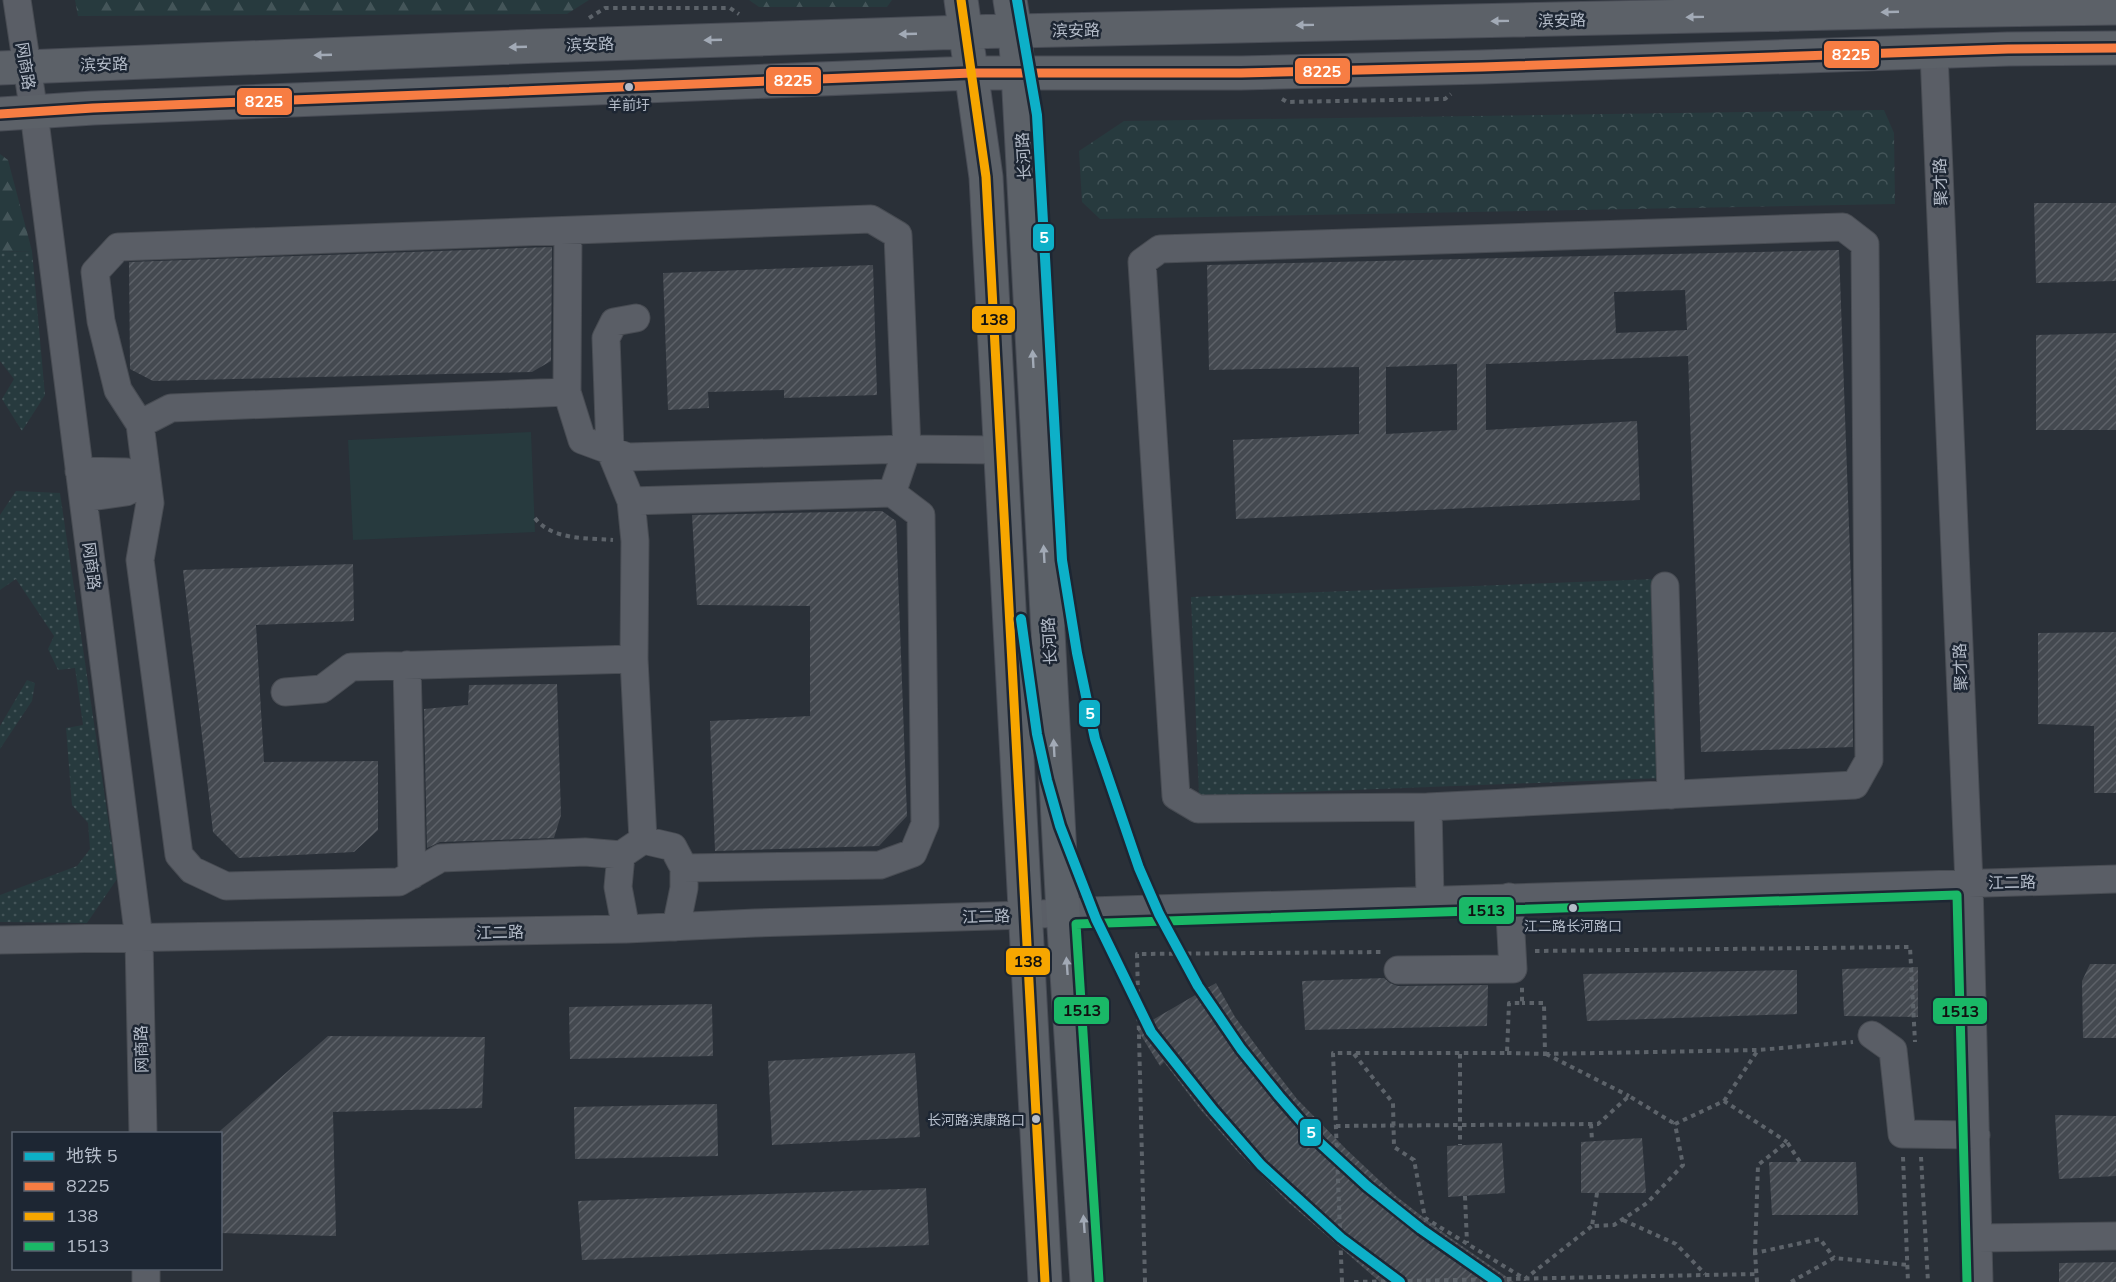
<svg xmlns="http://www.w3.org/2000/svg" width="2116" height="1282" viewBox="0 0 2116 1282" font-family="Mulish,'Noto Sans SC',sans-serif">
<style>
.grass{fill:url(#grass-dots)}
.forest{fill:url(#forest-firs)}
.park{fill:url(#park-crowns)}
.pitch{fill:#273a3e}
.building{fill:url(#building-hatch);fill-rule:evenodd}
.lines{fill:none;stroke-linecap:round;stroke-linejoin:round}
.minor-casing{stroke:#484c53;stroke-width:29}
.major-casing{stroke:#484c55;stroke-width:35}
.path{stroke:#5d636a;stroke-width:4;stroke-dasharray:4.5 4.5;stroke-linecap:butt}
.minor{stroke:#5a5e66;stroke-width:27}
.major{stroke:#5c6168;stroke-width:33}
.bus-1-casing{stroke:#1d2633;stroke-width:14}
.bus-2-casing{stroke:#1d2633;stroke-width:14}
.bus-3-casing{stroke:#1d2633;stroke-width:14}
.bus-1{stroke:#f77d43;stroke-width:9}
.bus-2{stroke:#f7a600;stroke-width:9}
.bus-3{stroke:#1ab867;stroke-width:9}
.metro-1-casing{stroke:#1d2633;stroke-width:15}
.metro-1{stroke:#0db0c8;stroke-width:10}
.oneway{fill:#a2aab6}
.bus-dot{fill:#b4bcc9;stroke:#1d2633;stroke-width:2}
.labels{text-anchor:middle;stroke-width:5;stroke-linejoin:round;paint-order:stroke}
.bus-label{font-size:14px;fill:#b4bcc9;stroke:#1d2633}
.street-label{font-size:16px;fill:#b4bcc9;stroke:#1d2633}
.line-badge{stroke:#1d2633;stroke-width:2}
.badge-label{font-size:16px;text-anchor:middle;font-weight:bold;fill:#fff}
.pale-badge-label{font-size:16px;text-anchor:middle;font-weight:bold;fill:#111}
</style>
<defs>
<pattern id="grass-dots" width="8" height="8" patternUnits="userSpaceOnUse" patternTransform="scale(1.5)"><rect width="8" height="8" fill="#273a3e"/><path d="M2 2h.1M6 6h.1" fill="none" stroke="#445559" stroke-width="1.8" stroke-linecap="round"/></pattern>
<pattern id="forest-firs" width="22" height="20" patternUnits="userSpaceOnUse" patternTransform="scale(1.5)"><rect width="22" height="20" fill="#273a3e"/><path d="M5 1l3.5 6h-7zM16 11l3.5 6h-7z" fill="#445559"/></pattern>
<pattern id="park-crowns" width="20" height="18" patternUnits="userSpaceOnUse" patternTransform="scale(1.5)"><rect width="20" height="18" fill="#273a3e"/><path d="M2 6a3 3 0 1 1 6 0M12 15a3 3 0 1 1 6 0" fill="none" stroke="#445559"/></pattern>
<pattern id="building-hatch" width="6" height="6" patternUnits="userSpaceOnUse" patternTransform="scale(1.5)"><rect width="6" height="6" fill="#444950"/><path d="M-1 1l2-2M0 6l6-6M5 7l2-2" fill="none" stroke="#5d6168"/></pattern>
</defs>
<rect width="100%" height="100%" fill="#2a3038"/>
<path class="grass" d="M32,251L45,395L22,431L2,399L14,379L0,361V252Z
M16,491L60,493L117,879L87,923L0,922V895L77,866L90,849L88,823L72,805L66,728L83,725L75,668L58,670L48,649L54,636L16,579L0,590V515Z
M1656,579L1664,778L1199,796L1191,597Z
M27,680L35,683L32,701L0,749V726Z"/>
<path class="forest" d="M75,0H589L567,14L78,16Z
M749,0H892L887,7H759Z
M0,154L8,160L32,251L0,252Z"/>
<path class="park" d="M1884,110L1894,133L1895,204L1100,219L1082,202L1079,151L1124,121Z"/>
<path class="pitch" d="M531,432L535,532L353,540L348,440Z"/>
<path class="building" d="M2034,203H2116V281L2036,283Z
M552,247L551,361L532,372L153,381L130,369L129,262Z
M1839,250L1852,609L1853,747L1701,752L1688,356L1486,364V430L1637,421L1640,500L1236,519L1233,440L1359,434V367L1209,370L1207,265ZM1685,290L1687,330L1616,333L1614,292ZM1457,364V430L1386,434V367Z
M873,265L877,395L784,398V390L708,392L709,408L668,410L663,273Z
M2116,333V430H2036V335Z
M882,511L896,521L907,816L879,846L715,851L710,721L810,716V606L697,605L692,515Z
M353,564L354,621L256,625L264,762L378,761V830L354,852L239,858L213,832L183,570Z
M2116,632V793H2094V726L2038,724V633Z
M557,684L561,815L554,838L440,842L427,848L424,709L468,705L469,685Z
M2090,964H2116V1038H2083L2082,981Z
M1918,967V1017L1844,1016L1842,969Z
M1797,970V1014L1587,1021L1583,974Z
M1384,978L1390,983L1398,986L1488,985L1487,1026L1305,1030L1302,981Z
M1216,983L1235,1017L1266,1059L1297,1099L1346,1149L1397,1197L1449,1237L1514,1282H1380L1288,1202L1238,1152L1200,1109L1164,1062L1160,1066L1137,1029Z
M712,1004L713,1056L570,1059L569,1007Z
M328,1036L485,1037L482,1108L333,1112L336,1236L220,1233V1131Z
M915,1053L920,1137L772,1145L768,1061Z
M717,1104L718,1156L575,1159L574,1107Z
M2055,1115L2116,1116V1176L2059,1179Z
M1642,1138L1646,1193H1581V1142Z
M1502,1143L1505,1193L1448,1197L1447,1146Z
M1769,1162H1856L1858,1215H1772Z
M926,1188L929,1245L582,1260L578,1201Z
M2116,1262V1282H2059V1263Z"/>
<g class="lines">
<defs>
<path id="minor" d="M17,0L34,113L139,939L143,1134
M1934,53L1969,883L1979,1282
M568,231L567,392L582,440L628,457L907,449L1000,450
M140,424L171,408L567,392
M79,471L126,472L147,481L126,492L83,498
M631,501L610,450L606,338L614,322L636,318
M1665,586L1671,795
M407,665L412,875
M285,692L322,689L351,667L634,659
M1428,807L1198,809L1176,796L1142,262L1160,249L1843,227L1865,244L1869,760L1855,785L1428,807L1430,900
M643,840L634,659L635,541L631,501L892,493L921,515L925,824L913,853L880,865L684,868
M621,855L585,852L441,858L399,882L226,886L192,870L179,855L140,560L150,503L140,424L118,390L101,321L95,272L118,247L871,219L898,235L907,449L892,493
M626,929L618,887L621,855L643,840L673,847L684,868V888L676,927
M0,940L626,929L755,923L1025,915L1090,911L2116,879
M1398,970L1513,969L1509,897
M1872,1035L1893,1050L1902,1134L1976,1135
M1978,1238L2116,1236
M146,1268V1282"/>
<path id="major" d="M961,0L986,177L1045,1282
M1010,0L1015,31L1018,72L1063,912L1087,1282
M0,68L541,46L966,32L1925,11L2116,8
M0,114L93,108L972,73H1241L1482,67L2008,49L2116,48"/>
</defs>
<use href="#minor" class="minor-casing"/>
<use href="#major" class="major-casing"/>
<path class="path" d="M589,18L605,8H730L739,14
M1282,99L1287,102L1445,99L1451,94
M535,518C551,540 587,538 613,540
M1535,951L1910,947L1915,1042
M1507,1053L1545,1054L1544,1003H1522
M1354,1054L1393,1103L1394,1147L1414,1160L1425,1218L1525,1279L1592,1226
M1460,1054V1145
M1545,1054L1758,1050L1853,1042
M1546,1054L1629,1096
M1724,1101L1758,1050
M1591,1124L1592,1141
M1336,1126L1598,1124L1629,1096L1675,1124
M1903,1157L1908,1282
M1921,1157L1928,1282
M1597,1193L1592,1226L1614,1225L1647,1203L1683,1165L1675,1124L1724,1101L1787,1142
M1465,1196L1467,1243
M1623,1220L1676,1244L1705,1274
M1755,1253L1758,1165L1787,1142L1800,1162
M1145,1282L1137,954L1383,952
M1342,1282L1333,1053H1507L1509,1003H1522V987
M1354,1282L1757,1274
M1757,1282L1755,1253L1820,1239L1834,1258
M1791,1282L1834,1258L1908,1265"/>
<use href="#minor" class="minor"/>
<use href="#major" class="major"/>
<defs>
<path id="bus-1" d="M0,114L93,108L972,73H1241L1482,67L2008,49L2116,48"/>
<path id="bus-2" d="M961,0L986,177L1045,1282"/>
<path id="bus-3" d="M1099,1281L1076,924L1957,895L1967,1282"/>
</defs>
<use href="#bus-1" class="bus-1-casing"/>
<use href="#bus-2" class="bus-2-casing"/>
<use href="#bus-3" class="bus-3-casing"/>
<use href="#bus-1" class="bus-1"/>
<use href="#bus-2" class="bus-2"/>
<use href="#bus-3" class="bus-3"/>
<defs>
<path id="metro-1" d="M1017,0L1037,115L1062,560L1077,653L1095,739L1139,868L1159,914L1198,986L1241,1049L1279,1096L1320,1143L1367,1186L1421,1229L1497,1282
M1021,619L1037,734L1047,780L1060,826L1096,919L1151,1032L1213,1110L1261,1165L1341,1238L1400,1282"/>
</defs>
<use href="#metro-1" class="metro-1-casing"/>
<use href="#metro-1" class="metro-1"/>
</g>
<defs><path id="oneway-solid" d="M-6-.8H1V-3.2L6.5 0L1 3.2V.8H-6Z" transform="scale(1.5)"/></defs>
<g class="oneway">
<use href="#oneway-solid" transform="translate(1890 12) rotate(178)"/>
<use href="#oneway-solid" transform="translate(1695 17) rotate(179)"/>
<use href="#oneway-solid" transform="translate(1500 21) rotate(179)"/>
<use href="#oneway-solid" transform="translate(1305 25) rotate(179)"/>
<use href="#oneway-solid" transform="translate(908 34) rotate(178)"/>
<use href="#oneway-solid" transform="translate(713 40) rotate(178)"/>
<use href="#oneway-solid" transform="translate(518 47) rotate(178)"/>
<use href="#oneway-solid" transform="translate(323 55) rotate(178)"/>
<use href="#oneway-solid" transform="translate(1033 359) rotate(-93)"/>
<use href="#oneway-solid" transform="translate(1044 554) rotate(-93)"/>
<use href="#oneway-solid" transform="translate(1054 748) rotate(-93)"/>
<use href="#oneway-solid" transform="translate(1067 966) rotate(-94)"/>
<use href="#oneway-solid" transform="translate(1084 1224) rotate(-94)"/>
</g>
<g class="bus-dot">
<circle cx="629" cy="87" r="5"/>
<circle cx="1573" cy="908" r="5"/>
<circle cx="1036" cy="1119" r="5"/>
</g>
<g class="labels">
<g class="bus-label">
<text x="629" y="110">羊前圩</text>
<text x="1573" y="931">江二路长河路口</text>
<text x="1025" y="1125" text-anchor="end">长河路滨康路口</text>
</g>
<g class="street-label">
<text transform="translate(1562 20) rotate(-1)" y="6">滨安路</text>
<text transform="translate(1076 30) rotate(-1)" y="6">滨安路</text>
<text transform="translate(590 44) rotate(-2)" y="6">滨安路</text>
<text transform="translate(104 64) rotate(-2)" y="6">滨安路</text>
<text transform="translate(26 66) rotate(81)" y="6">网商路</text>
<text transform="translate(1023 156) rotate(-93)" y="6">长河路</text>
<text transform="translate(1940 182) rotate(-92)" y="6">聚才路</text>
<text transform="translate(92 566) rotate(83)" y="6">网商路</text>
<text transform="translate(1049 641) rotate(-93)" y="6">长河路</text>
<text transform="translate(1960 667) rotate(-92)" y="6">聚才路</text>
<text transform="translate(2012 882) rotate(-1)" y="6">江二路</text>
<text transform="translate(986 916) rotate(-2)" y="6">江二路</text>
<text transform="translate(500 932) rotate(-1)" y="6">江二路</text>
<text transform="translate(141 1049) rotate(-91)" y="6">网商路</text>
</g>
</g>
<g class="line-badge">
<rect x="1823" y="40" width="57" height="29" rx="6" fill="#f77d43"/>
<rect x="1294" y="57" width="57" height="28" rx="6" fill="#f77d43"/>
<rect x="765" y="66" width="57" height="29" rx="6" fill="#f77d43"/>
<rect x="236" y="87" width="57" height="29" rx="6" fill="#f77d43"/>
<rect x="1032" y="223" width="23" height="29" rx="6" fill="#0db0c8"/>
<rect x="971" y="305" width="45" height="29" rx="6" fill="#f7a600"/>
<rect x="1078" y="699" width="23" height="29" rx="6" fill="#0db0c8"/>
<rect x="1458" y="896" width="57" height="29" rx="6" fill="#1ab867"/>
<rect x="1005" y="947" width="46" height="29" rx="6" fill="#f7a600"/>
<rect x="1053" y="996" width="57" height="29" rx="6" fill="#1ab867"/>
<rect x="1932" y="997" width="56" height="28" rx="6" fill="#1ab867"/>
<rect x="1299" y="1118" width="23" height="29" rx="6" fill="#0db0c8"/>
</g>
<g class="badge-label">
<text x="1851" y="60">8225</text>
<text x="1322" y="77">8225</text>
<text x="793" y="86">8225</text>
<text x="264" y="107">8225</text>
<text x="1044" y="243">5</text>
<text x="1090" y="719">5</text>
<text x="1311" y="1138">5</text>
</g>
<g class="pale-badge-label">
<text x="994" y="325">138</text>
<text x="1486" y="916">1513</text>
<text x="1028" y="967">138</text>
<text x="1082" y="1016">1513</text>
<text x="1960" y="1017">1513</text>
</g>
<rect x="12" y="1132" width="210" height="138" fill="#1d2633" stroke="#59626f" stroke-width="1.5"/>
<rect x="24" y="1152" width="30" height="9" fill="#0db0c8" stroke="#59626f" stroke-width="1.5"/>
<text x="66" y="1162" font-size="18" fill="#b4bcc9">地铁 5</text>
<rect x="24" y="1182" width="30" height="9" fill="#f77d43" stroke="#59626f" stroke-width="1.5"/>
<text x="66" y="1192" font-size="18" fill="#b4bcc9">8225</text>
<rect x="24" y="1212" width="30" height="9" fill="#f7a600" stroke="#59626f" stroke-width="1.5"/>
<text x="66" y="1222" font-size="18" fill="#b4bcc9">138</text>
<rect x="24" y="1242" width="30" height="9" fill="#1ab867" stroke="#59626f" stroke-width="1.5"/>
<text x="66" y="1252" font-size="18" fill="#b4bcc9">1513</text>
</svg>
